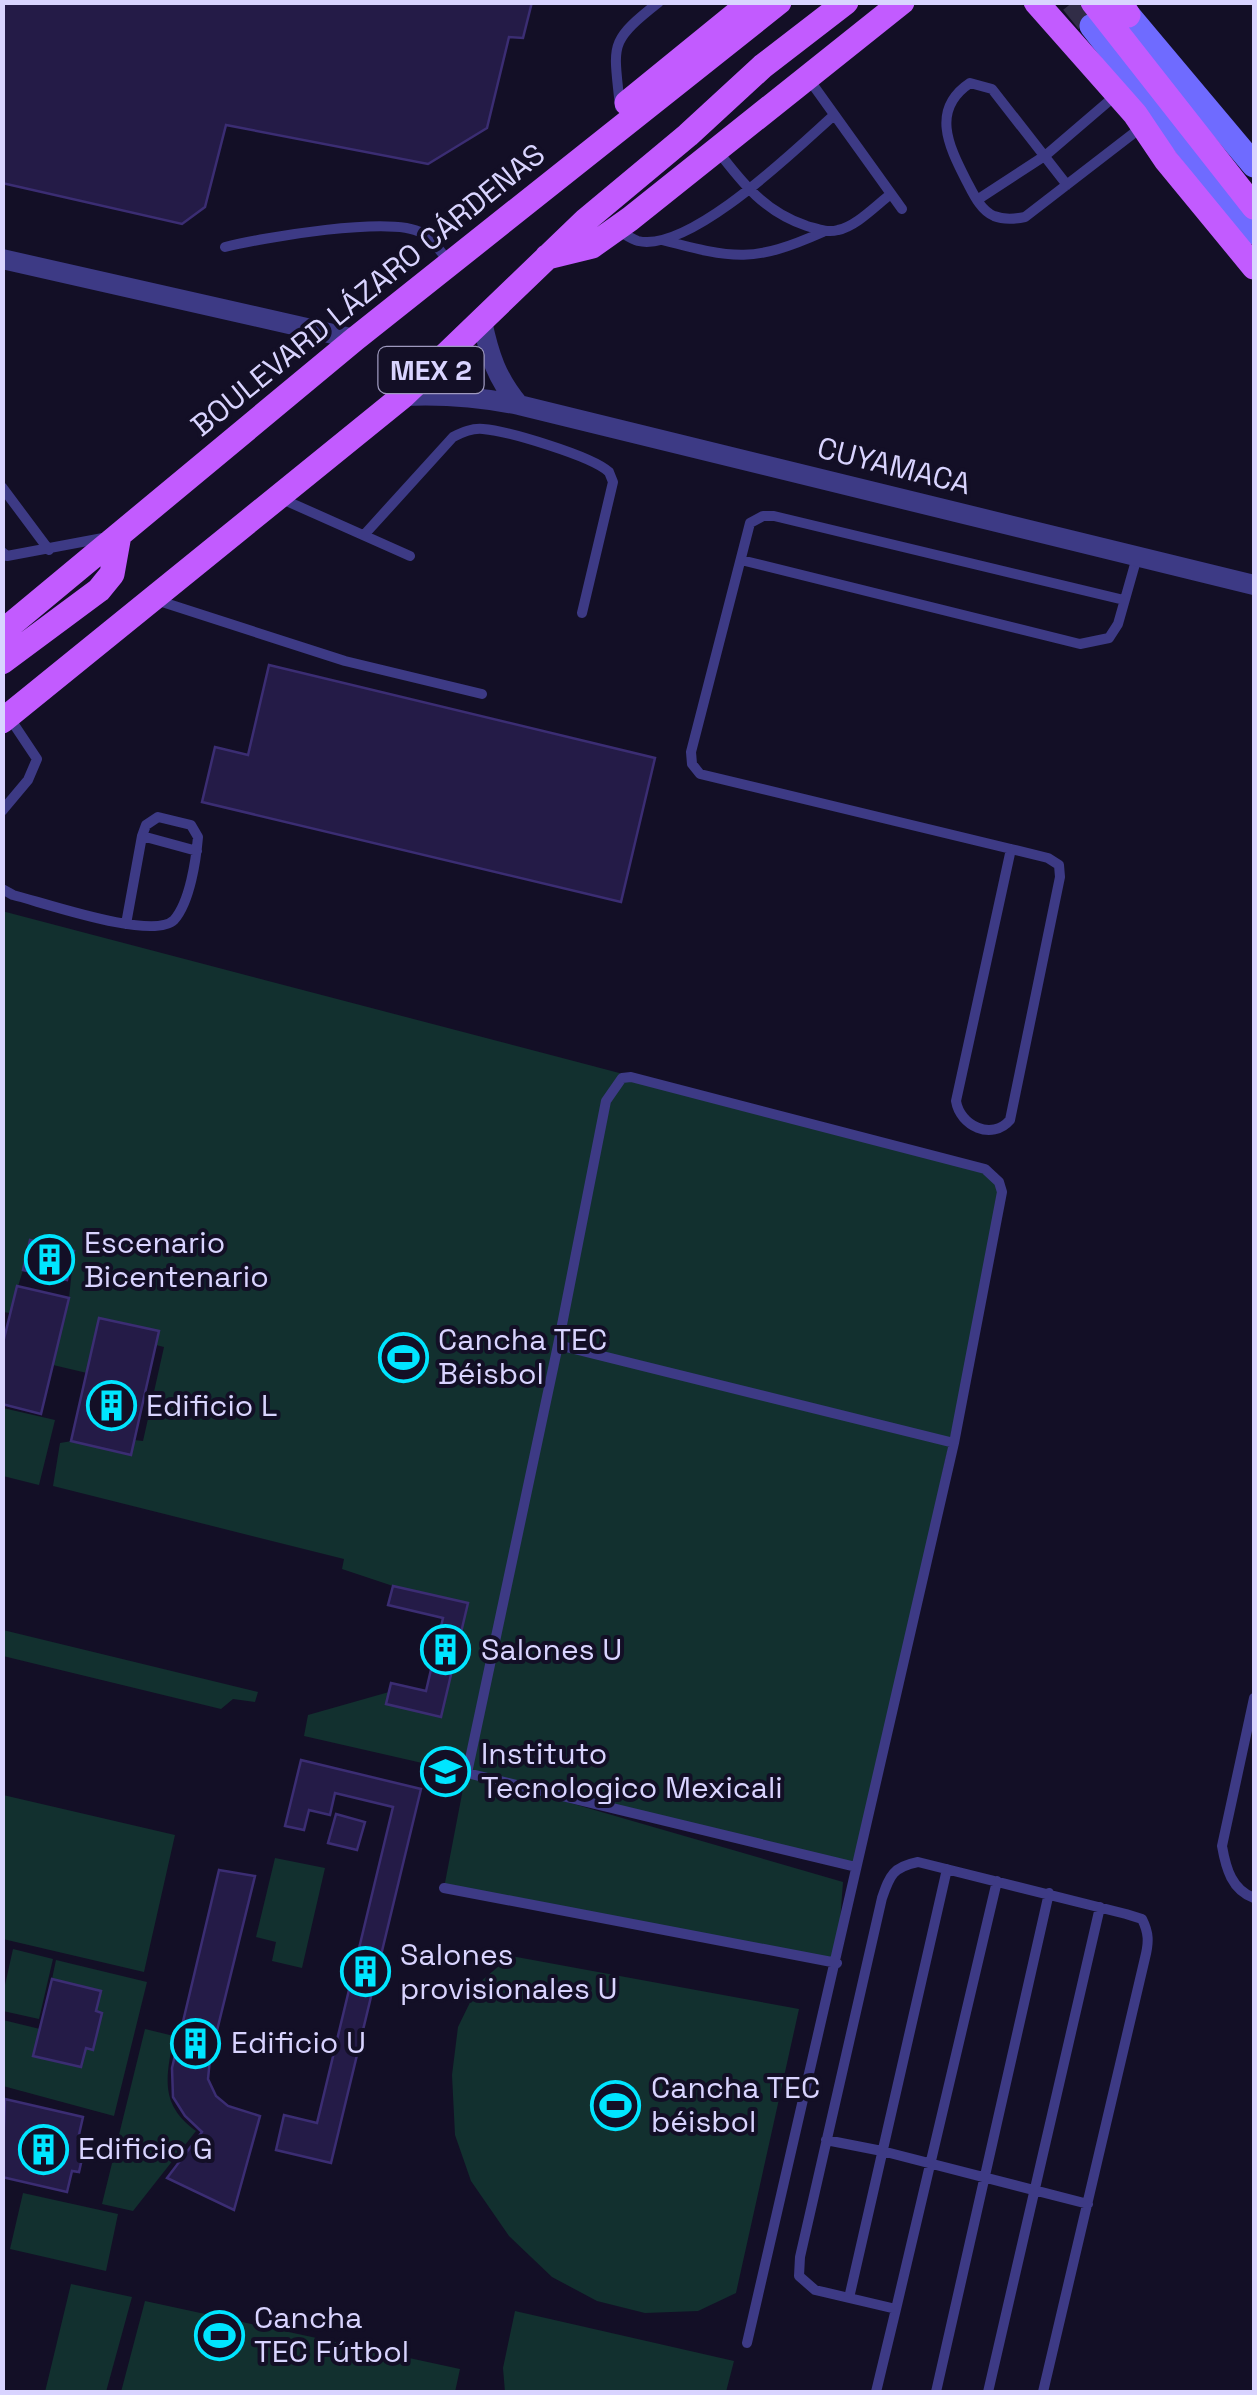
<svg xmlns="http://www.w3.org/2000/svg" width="1257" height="2395" viewBox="0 0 1257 2395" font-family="'Space Grotesk',sans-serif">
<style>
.green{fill:#12302f}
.building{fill:#241b47;stroke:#3b2d73;stroke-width:2.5}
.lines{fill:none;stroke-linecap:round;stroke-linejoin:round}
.secondary-tunnel{stroke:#312d47;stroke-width:25;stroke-dasharray:25 12;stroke-linecap:butt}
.service{stroke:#3d3a85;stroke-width:10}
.minor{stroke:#3d3a85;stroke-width:20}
.secondary{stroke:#6f6bff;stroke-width:25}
.primary{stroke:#c25bff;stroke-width:25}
.labels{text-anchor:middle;stroke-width:8;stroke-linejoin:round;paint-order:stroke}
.shield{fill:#130f26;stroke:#9e99be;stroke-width:2.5}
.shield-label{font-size:28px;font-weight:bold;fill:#d9d4ff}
.street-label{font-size:30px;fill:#d9d4ff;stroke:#130f26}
.poi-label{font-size:30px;fill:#d9d4ff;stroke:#130f26;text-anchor:start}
</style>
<rect width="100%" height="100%" fill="#130f26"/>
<path class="green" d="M2,911L985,1169L992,1174L1002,1202L856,1867L498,1782L843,1882L837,1963L444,1888L466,1773L304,1736L308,1715L389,1692L386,1703L441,1716L467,1603L393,1586L342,1569L344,1559L53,1486L60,1443L72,1441L130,1455L134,1440L143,1441L164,1347L156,1345L158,1331L100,1318L87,1373L53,1365L69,1298L74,1251L23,1270L10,1313L3,1312Z
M3,1408L55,1420L39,1485L3,1476Z
M3,1630L258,1692L255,1702L233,1699L221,1709L3,1656Z
M3,1795L175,1835L144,1972L3,1939Z
M275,1858L325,1868L302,1968L272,1961L276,1942L256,1937Z
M13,1949L53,1959L39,2019L3,2011V1994Z
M511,1956L799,2009L736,2293L698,2311L645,2313L597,2301L552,2277L509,2236L471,2181L455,2135L452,2075L458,2027L480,1982Z
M56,1960L147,1982L114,2116L3,2086V2020L40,2029L34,2056L80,2067L86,2048L93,2049L102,2014L96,2011L101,1991L52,1979Z
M145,2029L174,2036C166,2077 159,2104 196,2131L133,2211L102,2204Z
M23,2193L118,2214L106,2271L10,2249Z
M71,2284L132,2297L106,2392H45Z
M145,2301L460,2369L455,2392H121Z
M515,2311L734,2361L726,2392H505L503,2368Z"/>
<path class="building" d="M2,2H532L523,38L509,37L487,128L428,164L226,125L205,207L182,224L2,183Z
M269,665L655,758L621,902L202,802L215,747L248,755Z
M30,1240L74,1251L67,1280L23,1270Z
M17,1286L69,1298L41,1414L2,1404V1347Z
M99,1318L159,1331L131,1455L71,1441Z
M393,1586L468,1603L441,1717L386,1704L391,1683L426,1691L443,1618L388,1605Z
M301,1760L421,1789L331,2163L276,2150L284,2115L317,2123L393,1807L335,1793L330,1815L309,1810L304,1830L285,1826Z
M336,1814L365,1822L357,1850L328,1843Z
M219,1870L255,1876L210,2059L208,2079L216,2096L228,2106L260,2116L234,2210L167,2178L202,2132L185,2116L173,2097L172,2068Z
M52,1979L101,1991L96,2011L102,2013L93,2050L86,2048L81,2067L33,2056Z
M5,2099L83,2117L78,2139L86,2141L79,2172L72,2171L67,2192L2,2177Z"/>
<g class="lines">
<path class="secondary-tunnel" d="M1073,2L1092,26"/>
<path class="service" d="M808,78L902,209
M620,107C614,44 607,43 659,2
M717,150C743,184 765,212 807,226C818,229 827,233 838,230C857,226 876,205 891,194
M1067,185L992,89L970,83C931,109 948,145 966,180C973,193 980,210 994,216C1004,220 1015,219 1025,217L1143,126
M977,200L1046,155L1116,95
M617,230C623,233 631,239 638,241C690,253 796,149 833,116
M662,240C735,259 753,263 823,232
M225,247C261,238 392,215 422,233C433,240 441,252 449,262
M2,487L49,550
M282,499L410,556
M364,535L453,437C463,432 472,428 483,429C508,431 592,456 609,472L613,482L582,613
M2,552L7,556L103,538
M741,560L1080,644L1109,638L1118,624L1137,557
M156,600L345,661L482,694
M2,811L28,780L37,759L9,717
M1011,849L700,774L692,764L691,752L750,523L763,516H774L1124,600
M1011,849L1048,858L1059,865L1060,877L1010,1120C992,1141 960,1126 956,1101Z
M2,889L13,895C42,902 153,941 174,920C190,902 196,860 198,837L191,825L158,817L146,825L142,836
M126,924L142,836L197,851
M558,1345L954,1443
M1254,1698L1222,1846C1226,1869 1232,1890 1254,1898
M444,1888L837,1963
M826,2140L882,2151L1088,2204
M849,2298L947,1869
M896,2309L997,1881
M747,2343L954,1443L1002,1192L999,1182L985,1169L631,1077L622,1078L606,1101L558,1345L467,1773L856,1867
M876,2392L896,2309L815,2290L799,2276L800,2257L882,1898C890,1875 893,1867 918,1862L1126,1914L1142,1919C1149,1933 1149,1942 1145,1958L1043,2392
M936,2392L1049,1893
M988,2392L1100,1907"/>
<path class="minor" d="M2,259L355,339
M482,321C489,355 497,379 519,405
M403,396C444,394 480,397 519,405L1254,585"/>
<path class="secondary" d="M1117,2L1254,165
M1092,26L1254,232"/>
<path class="primary" d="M1036,2L1135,114L1166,160L1254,267
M1093,2L1254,207
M1120,2L1128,15
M627,103L751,2
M547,257L592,246L630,219L902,2
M2,632L355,339L779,2
M2,662L99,590L112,574L119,535
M2,721L403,396L586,220L688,135L763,66L846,2"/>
</g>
<defs>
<symbol id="building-ring" viewBox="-11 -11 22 22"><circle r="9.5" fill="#130f26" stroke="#00e5ff" stroke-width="1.5"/><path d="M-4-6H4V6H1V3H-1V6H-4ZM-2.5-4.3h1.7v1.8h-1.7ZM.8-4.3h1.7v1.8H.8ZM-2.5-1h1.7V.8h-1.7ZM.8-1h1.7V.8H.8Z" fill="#00e5ff"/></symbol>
<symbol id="stadium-ring" viewBox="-11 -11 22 22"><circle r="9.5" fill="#130f26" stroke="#00e5ff" stroke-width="1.5"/><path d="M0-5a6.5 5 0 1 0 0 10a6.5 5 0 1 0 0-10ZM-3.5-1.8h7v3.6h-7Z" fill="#00e5ff"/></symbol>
<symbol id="university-ring" viewBox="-11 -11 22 22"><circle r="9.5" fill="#130f26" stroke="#00e5ff" stroke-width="1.5"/><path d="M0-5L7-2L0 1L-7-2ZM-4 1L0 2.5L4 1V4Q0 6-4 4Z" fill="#00e5ff"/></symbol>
</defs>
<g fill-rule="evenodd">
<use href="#building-ring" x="22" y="1232" width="55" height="55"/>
<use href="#stadium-ring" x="376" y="1330" width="55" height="55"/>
<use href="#building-ring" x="84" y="1378" width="55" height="55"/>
<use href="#building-ring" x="418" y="1622" width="55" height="55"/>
<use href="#university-ring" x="418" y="1744" width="55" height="55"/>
<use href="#building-ring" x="338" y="1944" width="55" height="55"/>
<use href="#building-ring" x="168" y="2016" width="55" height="55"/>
<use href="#stadium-ring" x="588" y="2078" width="55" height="55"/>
<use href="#building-ring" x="16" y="2122" width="55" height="55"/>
<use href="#stadium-ring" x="192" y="2308" width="55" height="55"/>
</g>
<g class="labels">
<rect class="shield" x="378.5" y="347" width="105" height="46" rx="8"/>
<g class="shield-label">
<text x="431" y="380">MEX 2</text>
</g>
<g class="street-label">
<text transform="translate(368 290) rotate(-39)" y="10">BOULEVARD LÁZARO CÁRDENAS</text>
<text transform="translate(894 466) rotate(14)" y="10">CUYAMACA</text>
</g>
<g class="poi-label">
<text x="84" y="1253">Escenario<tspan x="84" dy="34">Bicentenario</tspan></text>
<text x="438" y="1350">Cancha TEC<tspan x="438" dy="34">Béisbol</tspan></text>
<text x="146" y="1416">Edificio L</text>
<text x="481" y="1660">Salones U</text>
<text x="481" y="1764">Instituto<tspan x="481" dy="34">Tecnologico Mexicali</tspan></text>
<text x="400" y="1965">Salones<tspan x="400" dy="34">provisionales U</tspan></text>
<text x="231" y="2053">Edificio U</text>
<text x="651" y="2098">Cancha TEC<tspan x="651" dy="34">béisbol</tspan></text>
<text x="78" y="2159">Edificio G</text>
<text x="254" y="2328">Cancha<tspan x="254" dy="34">TEC Fútbol</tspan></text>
</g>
</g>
<rect width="1257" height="2395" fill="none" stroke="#d9d4ff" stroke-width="10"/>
</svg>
